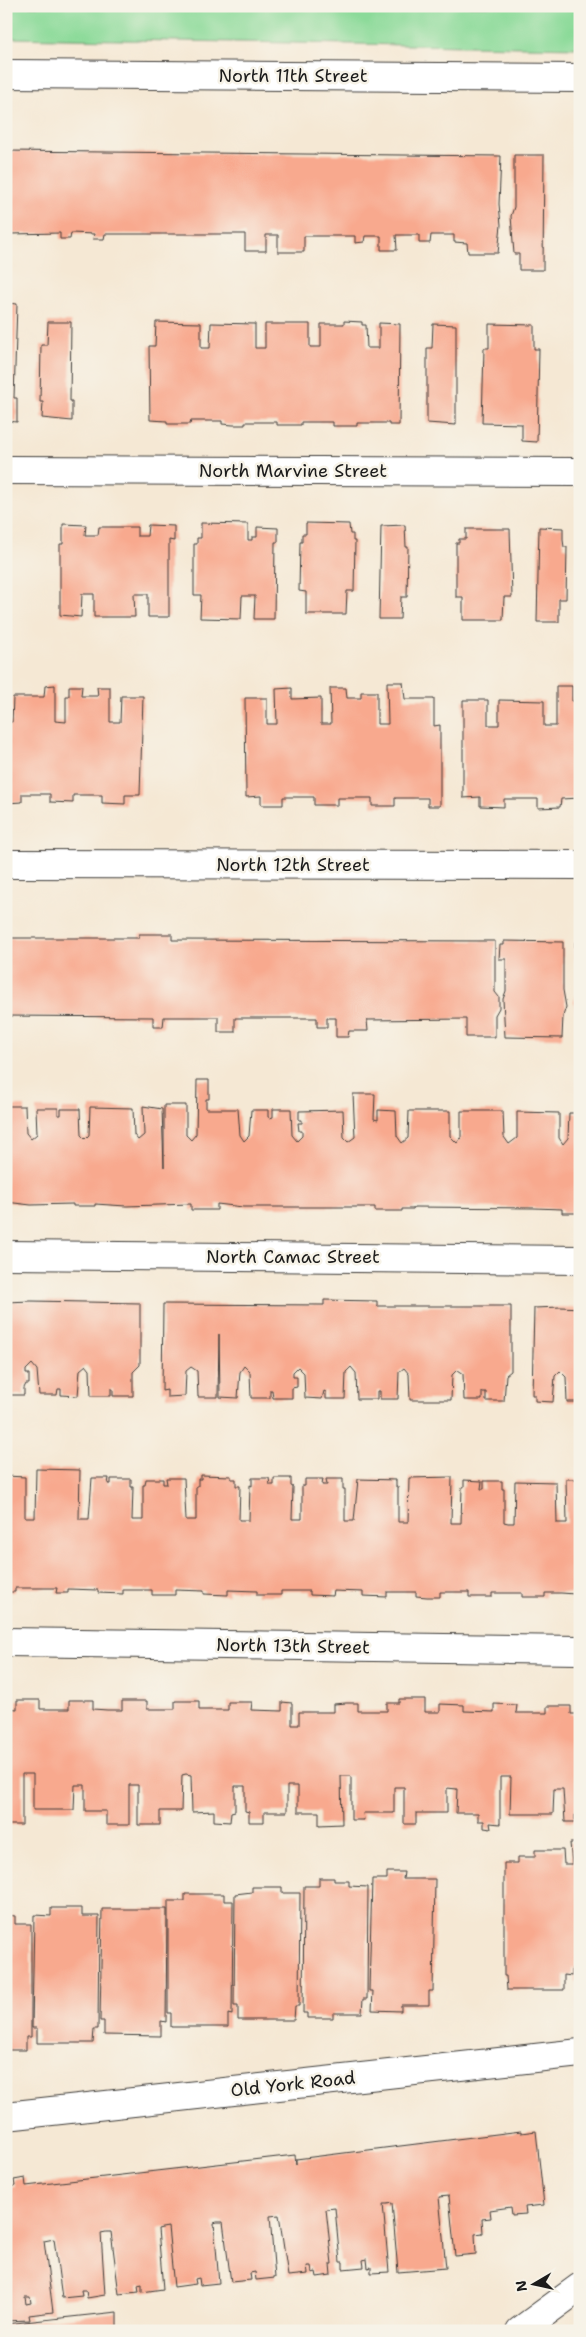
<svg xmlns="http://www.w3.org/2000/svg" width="586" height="2337" viewBox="0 0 586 2337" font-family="'Shantell Sans',sans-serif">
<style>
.green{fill:#8bda99;stroke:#547b5a}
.building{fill:#f8a98e;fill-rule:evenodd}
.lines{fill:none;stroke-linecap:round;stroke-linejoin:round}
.minor-casing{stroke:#3d3b38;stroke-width:30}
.tertiary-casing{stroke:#3d3b38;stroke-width:30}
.primary-casing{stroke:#3d3b38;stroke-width:30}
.minor{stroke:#fff;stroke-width:28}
.tertiary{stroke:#fff;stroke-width:28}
.primary{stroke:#fff;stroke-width:28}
.labels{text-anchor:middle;stroke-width:5;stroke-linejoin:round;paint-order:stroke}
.street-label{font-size:18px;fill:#1c1c1c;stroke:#f7f3e8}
</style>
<rect width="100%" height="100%" fill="#f7f3e8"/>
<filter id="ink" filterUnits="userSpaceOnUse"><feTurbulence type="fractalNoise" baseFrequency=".02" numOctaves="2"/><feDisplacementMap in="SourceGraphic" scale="10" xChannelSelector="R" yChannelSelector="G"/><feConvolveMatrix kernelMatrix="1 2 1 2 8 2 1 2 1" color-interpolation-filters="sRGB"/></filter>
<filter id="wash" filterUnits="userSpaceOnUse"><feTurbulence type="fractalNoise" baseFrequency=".0096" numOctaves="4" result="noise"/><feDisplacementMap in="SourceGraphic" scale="20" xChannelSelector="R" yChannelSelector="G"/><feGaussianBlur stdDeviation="1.12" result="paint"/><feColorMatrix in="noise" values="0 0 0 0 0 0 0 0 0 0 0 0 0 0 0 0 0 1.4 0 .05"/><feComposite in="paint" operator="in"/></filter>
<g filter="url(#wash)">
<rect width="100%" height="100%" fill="#f5e8d4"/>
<path class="green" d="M6,6H580V48L6,38Z"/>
<g id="blocks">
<path class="building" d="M6,151L501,156L499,204L501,225L498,253H468L467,243L454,242V235H431L430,243H419V235H396L397,250H381V236H365L364,242L355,243V236H304V252H278V235H266V251H245V234H105L104,239H93L94,234L71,233L70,239H60V233L11,234V250H6Z
M514,155H544L543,270H519V254H514L511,216L514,207Z
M6,303L17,304L14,398H17V422L6,421Z
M344,321L362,322V325H366L367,348H379V323L400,324L399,425H389V423H357V426H333V422H301V425H277V422H245V425H233L222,424V421H191L190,424H167V421L150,420L149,346H155L156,322L201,323V348H210L211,323L255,324V348H265V324H310V347H321V324H344Z
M48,322H71L70,401H72V421L42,418L43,402H40L41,345H47Z
M433,324L456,325V425L427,423V348H432Z
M489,324L534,325V349H539L537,442L522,441V424L482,423L484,348H489Z
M201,523L248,524V540H252V537H257V527L278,528V542H275L274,619H254L255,596H242L241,619L200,618L201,595H194V544H197V538H201Z
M306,523L349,524L350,534H353V541H355L354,591H347L346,614H306V592L299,591L300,542H302V534H306Z
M63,524L86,525L85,535H98L99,527H137V536H147L148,525L174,526V541L169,540V617H148V594H134L135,617H94V594H82L81,617L60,615V544H63Z
M405,525L406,547H408L407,597H401L400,619H379L381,526Z
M539,527L563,528V540L564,547H567L566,599H559V622H537Z
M466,529H510L512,597H504L503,620H463V597H456V543H459V539H466Z
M387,682H403L405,699H434V726L440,725V806H428V798H395V806H372V798H337V805H314V797H283V805H261V796L246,797L245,698H267V724H277L276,689L292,688V699L321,698V724H331L330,688H346L347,698H361V692H377V724H388Z
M55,685V721L66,722V696H69V686H82L81,696H98L97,687H110V722H120L121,696H143L140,795H125V804L102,803V795H73V803L50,802V794H22V802L6,803V722H12L13,697H44L45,686Z
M556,686H572V701H580V798L561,799L560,807L538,808V799H504V807L480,806V797L463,798V700H488V725H499V700L544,701V726H556Z
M139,934H172V940L495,941V992L499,997V1008L495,1015V1037H466V1019L367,1020L368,1031H349L348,1037H336V1018H327V1027H317V1018H235V1032H218V1017H164L163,1027H153V1017L6,1016V938H139Z
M504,941L563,942V990L566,1007L563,1016L562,1038L505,1037L503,999L506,991V959H499L500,945H504Z
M575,942H580L578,1052L577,1017L574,1002L578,991V959H575Z
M197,1080H209V1099H206V1109H238L240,1135L244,1141L249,1136L251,1110H268V1117L270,1118L273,1117V1109H291L292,1135L297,1141L302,1136V1131H299L298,1123H302V1120H299V1111L343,1110L344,1138L348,1142L355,1137L353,1094H375L374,1119L378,1120V1110L396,1111L397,1136L402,1143L408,1138L409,1111H450V1136L457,1143L461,1138V1111H503L504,1137L509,1144L517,1138V1112L559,1113V1138L563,1144L568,1138L569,1113H580V1213H562V1209L534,1208L414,1207L413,1209H402V1211H375V1207H243L217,1204V1210H191V1204L126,1206L95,1204V1206H73V1204L31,1205L6,1202V1106H25L26,1133L31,1139L37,1134L36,1108H58V1115H61V1109H80L81,1135L85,1139L89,1135L90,1107L133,1108L134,1135L138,1140L144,1135L143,1106L162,1109L164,1167V1105H186V1135L191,1140L196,1134Z
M324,1300L377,1301V1306H511V1371L506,1375L504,1401H486V1392H482V1400H464L463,1374L457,1370L452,1375L451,1400H410L409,1374L404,1368L399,1372L398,1399H380V1391H377V1399H357L356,1373L351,1367L346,1372L345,1399H326V1392L324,1391L322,1399L305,1398L304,1373L298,1367L293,1372V1377H297V1387L292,1388V1398H273L272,1390H270V1398H251L250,1372L244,1366L240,1372L238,1398L220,1397L219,1334L218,1397H198L197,1371L191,1367L186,1371L185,1396L167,1397V1390L162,1391L163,1304L324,1305Z
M31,1301L140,1303V1365L133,1372V1396H113V1389H111V1396H91L90,1370L86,1365L80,1370L78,1396L61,1395V1389H58L57,1395H39L37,1370L32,1364L26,1370V1374H29V1384H26L24,1388V1395H6V1302Z
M561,1307L580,1308V1402H567L566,1377L560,1371L555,1376L553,1402L535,1401V1395H532L534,1308Z
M36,1469L80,1470L79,1519H89L92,1478H109L108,1484H111V1479H131V1487H133L132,1520H143V1485H145L146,1479H163V1484H167L166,1478H184L186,1520H196V1486H198V1479H201V1475L231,1476V1479H236V1486H240L239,1520H249L250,1485L252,1486V1478H269L270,1485H274V1478H291V1486L293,1487L292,1519H302V1486H305V1479H323L322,1485H327L326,1479H343V1489H345V1521H354L358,1479L396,1480V1487H398V1522H408L409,1478L452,1477L451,1523H461L462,1487H464V1480L482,1481L481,1489H484V1481H502V1489H504V1522L508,1523H514L515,1481L556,1482L557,1523H567L566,1479H580V1598H575V1594L561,1593H545V1597H522V1593H492V1597H469V1592H440V1597H427L416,1596V1592H387V1597L363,1596V1592L334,1591L333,1596L310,1595V1591H281V1595H257V1591L228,1590V1595L204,1594V1591L175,1590V1595H152V1590H123V1594L98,1593V1590L68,1589V1593H56L57,1588H15V1592H6V1476L25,1477V1518H35Z
M399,1699H425V1712H440V1704L464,1705V1711L494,1712V1704L517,1705L516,1713H547V1706H571V1714H580V1815H575V1822H565L563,1789H554L553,1814H510L511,1777H500V1824L490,1823L491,1829L484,1828V1821H478V1813H456L457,1789L447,1788V1813H416V1824H404V1787H394V1813H363L364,1820H351V1776H341L342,1824L319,1825V1812H298V1786H287V1812H264V1822H249V1812L245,1811V1786H235V1811L231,1812L230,1822L214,1821V1811L192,1812L191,1775L186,1774L182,1775L181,1811H160V1825H138V1785H129V1825H106V1811H85V1785H75L74,1810H33V1774H22V1825H6V1708L17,1709V1700H40V1709H69V1700H93V1709L107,1710H122V1701H147V1709H175V1701H199V1710H228V1702H252L251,1710L282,1711V1702L292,1703V1725H299V1712H334V1704L346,1703H358V1711H387V1703H399Z
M570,1843H580V1982H575L574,1968H572V1976L564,1975V1990H507L506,1976H504V1863H518V1857H535V1850H563L564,1864H572Z
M387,1872H404L403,1879H435L433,1991H429V2005H401V2011L372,2010L373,1991H369L372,1879H387Z
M319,1878H334V1881H349V1886L368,1887L367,1999H363L362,2013H333V2018H307V2013H303L304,1886H319Z
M252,1887H282V1893H300L299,2006H295L294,2020H238V2006H234L235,1894L252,1892Z
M185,1894H224V1901H233L232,2015L228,2014V2027H171V2013H168V1901H185Z
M51,1908H82V1916H99L98,2029H94L93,2043H37V2028H32L34,1915L51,1916Z
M102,1909H167L166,2022L161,2021V2036L104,2035V2021H100Z
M6,1915L15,1916V1924H31V2037H26V2050H6Z
M521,2131V2133L536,2131L544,2205L525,2207L526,2214L512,2215L511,2207L490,2210L491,2218L482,2219L483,2233L475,2234L476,2254L455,2256L449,2196L439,2197L446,2268L398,2272L392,2203L387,2204H383L389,2272L371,2273V2267L368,2268L367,2259L363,2260L364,2267L343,2269V2262H340L335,2208L326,2209L332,2264H330L331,2275L317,2277L316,2272L312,2273L311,2266H307L308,2274L288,2276L279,2215L270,2216L275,2278L256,2280L255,2272L250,2273L251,2280L231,2282L223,2222H217L214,2223L219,2283L200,2285L199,2278L195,2279L196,2284L174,2287L168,2227L162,2228L158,2229L163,2289L142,2292V2284L138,2285L139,2292L119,2294L111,2232H106L101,2233L105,2295L87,2298L86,2290H81L82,2296L62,2298L54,2239L44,2241L53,2312L29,2315L30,2320L6,2321V2187L15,2186L14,2180L25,2178L26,2186L295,2155L296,2165V2159ZM25,2297H30L31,2303L26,2304Z
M117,2312V2331H6V2324Z"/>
</g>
</g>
<g filter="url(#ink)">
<use href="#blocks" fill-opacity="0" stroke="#3d3b38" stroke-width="1"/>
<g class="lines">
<defs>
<path id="minor" d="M6,74L580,78
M6,470L580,472
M6,864L580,865
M6,1255L580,1260
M6,1642L580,1650"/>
<path id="tertiary" d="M6,2116L580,2053"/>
<path id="primary" d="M520,2331L580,2287"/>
</defs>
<use href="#minor" class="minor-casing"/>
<use href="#tertiary" class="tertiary-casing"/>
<use href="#primary" class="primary-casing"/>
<use href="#minor" class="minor"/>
<use href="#tertiary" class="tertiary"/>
<use href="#primary" class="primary"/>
</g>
</g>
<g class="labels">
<g class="street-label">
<text x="293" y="82">North 11th Street</text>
<text x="293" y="477">North Marvine Street</text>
<text x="293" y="871">North 12th Street</text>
<text x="293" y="1263">North Camac Street</text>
<text transform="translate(293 1646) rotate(1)" y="6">North 13th Street</text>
<text transform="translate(293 2084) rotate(-6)" y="6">Old York Road</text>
</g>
</g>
<rect width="586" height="2337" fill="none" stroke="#f7f3e8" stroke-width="25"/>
<g transform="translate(534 2284) rotate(261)" stroke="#f7f3e8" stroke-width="4" paint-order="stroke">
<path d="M0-4L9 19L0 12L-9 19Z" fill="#1c1c1c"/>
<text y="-8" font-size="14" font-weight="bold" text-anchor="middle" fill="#1c1c1c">N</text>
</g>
</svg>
